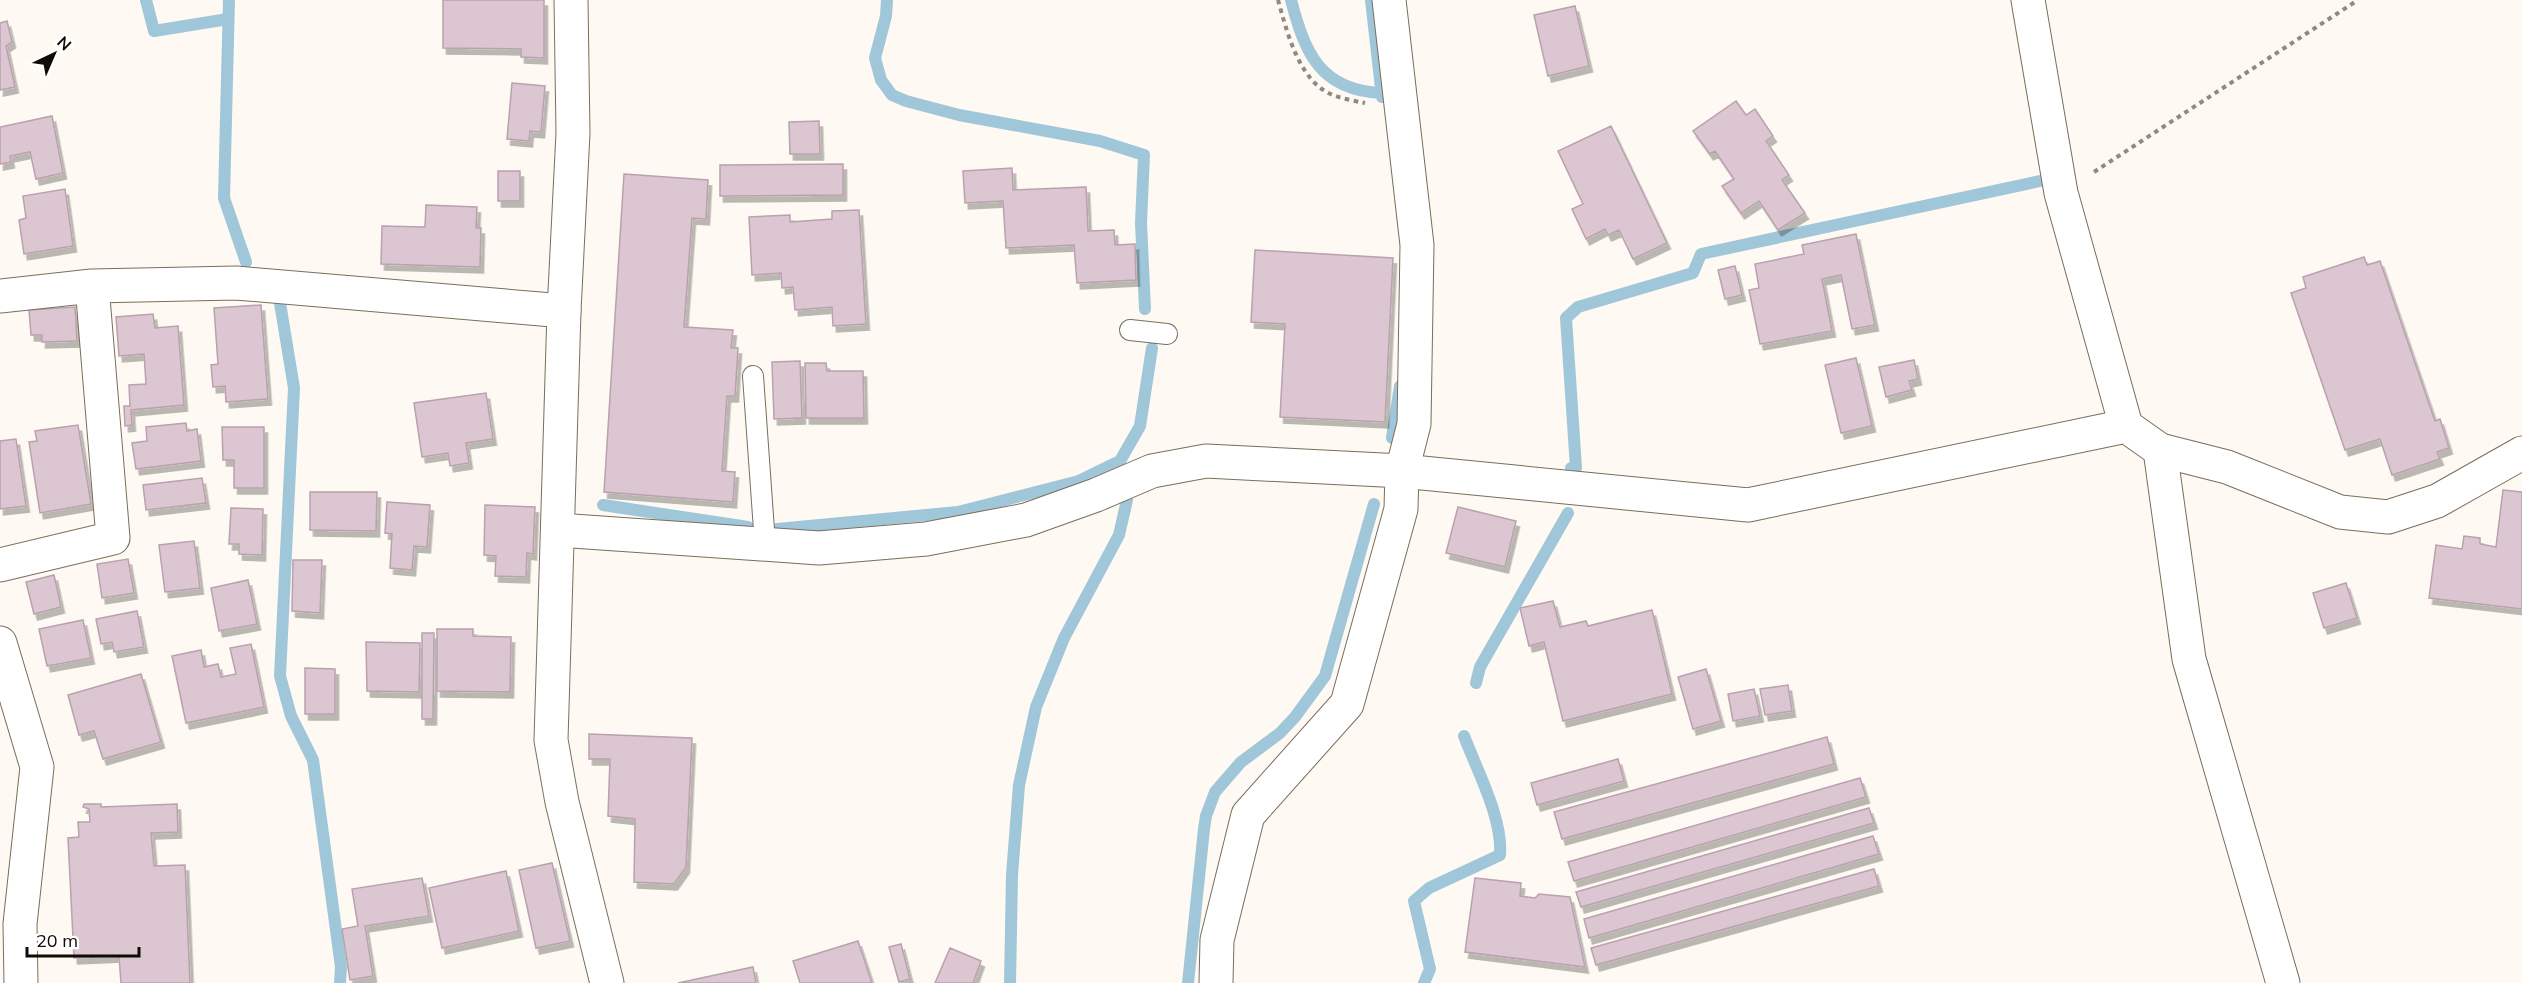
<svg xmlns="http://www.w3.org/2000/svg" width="2522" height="983" viewBox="0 0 2522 983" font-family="Mulish,sans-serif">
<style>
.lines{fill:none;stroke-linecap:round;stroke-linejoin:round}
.stream{stroke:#9fc7d9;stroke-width:12}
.building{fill:#dcc6d1;stroke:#b8a2ad;stroke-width:1.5;filter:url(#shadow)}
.lane-casing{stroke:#796e5d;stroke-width:22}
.street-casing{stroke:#796e5d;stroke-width:35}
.secondary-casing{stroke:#796e5d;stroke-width:35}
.path{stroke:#8e8a83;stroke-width:4;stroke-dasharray:4.5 4.5;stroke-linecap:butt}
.lane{stroke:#fff;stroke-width:20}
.street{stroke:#fff;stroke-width:33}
.secondary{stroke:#fff;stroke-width:33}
</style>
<defs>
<filter id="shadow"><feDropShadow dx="3.5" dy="6" stdDeviation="0" flood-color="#0004"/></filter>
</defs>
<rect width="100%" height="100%" fill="#fef9f2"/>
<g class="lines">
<path class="stream" d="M146,0L154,31L228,19
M229,0L224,198L246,262
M887,0L886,16L875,58L881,80L892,95L906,101L959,115L1100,141L1144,155L1141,223L1145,309
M1291,0C1305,53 1320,90 1381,93
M1371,0L1382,97
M280,303L294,388L280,676L291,716L313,760L341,967L340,983
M1392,438L1400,386
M1571,468H1576L1566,318L1578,307L1693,273L1701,254L2040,181
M603,505L748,527
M777,529L958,512L1079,481L1120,461L1140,426L1152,348
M1476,683L1480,667L1568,513
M1010,983L1012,875L1019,785L1036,707L1064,638L1119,535L1127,500
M1188,983L1204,829L1206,816L1215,792L1241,762L1280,733L1295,717L1325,676L1374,504
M1424,983L1430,969L1414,901L1429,888L1500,855C1503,819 1477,770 1464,736"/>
</g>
<path class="building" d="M443,0H544V58L521,57V49L443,48Z
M1575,6L1589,66L1548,76L1534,15Z
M7,21L12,42L6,46L15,87L0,90V23Z
M512,83L545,86L541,132L530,131L529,141L507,139Z
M1736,101L1746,115L1755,109L1773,136L1766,141L1789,175L1782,180L1805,213L1778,230L1759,201L1741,213L1722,186L1734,179L1715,151L1710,154L1693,131Z
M52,116L63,173L36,179L30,152L10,156L11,162L0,164V127Z
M819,121L820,154H790L789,122Z
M1611,126L1667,243L1633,259L1619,230L1608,235L1605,229L1586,239L1572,209L1583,204L1558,151Z
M843,164V195L720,196V165Z
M1012,168L1013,190L1086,187L1088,231L1114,230L1115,245L1135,244L1136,280L1077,283L1074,245L1006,248L1003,201L965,203L963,171Z
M498,171H520V201H498Z
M624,174L708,180L706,219L692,218L684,327L733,330L731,348H738L735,396H727L722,471L735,472L733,502L604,492Z
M65,189L73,246L24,254L19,220L26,218L23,196Z
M426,205L477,207L476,228H481L480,267L381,264L382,226L425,227Z
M859,210L866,324L833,326L832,307L795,310L793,287L782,288L781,273L752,275L749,217L790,215V222L832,219V211Z
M1856,234L1875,325L1852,329L1841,275L1822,279L1832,331L1760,344L1749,290L1759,288L1755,264L1804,254L1802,245Z
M1255,250L1393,258L1385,422L1280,417L1285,324L1251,322Z
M2364,257L2367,265L2380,261L2435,421L2440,419L2449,448L2437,452L2440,459L2392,475L2380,439L2345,450L2291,293L2306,288L2303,277Z
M1735,266L1742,295L1725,299L1718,270Z
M261,305L268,399L226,402L225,386L213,387L211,365L218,364L214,308Z
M75,307L77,341L42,342V335H31L29,310Z
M153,314L155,328L178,326L184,405L131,410L132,425L125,426L124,406H130L129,385L146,384L144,354L119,356L116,317Z
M1856,358L1872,426L1841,433L1825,365Z
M1914,360L1918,379L1909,381L1912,390L1886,397L1879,367Z
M800,361L802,418L774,419L772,362Z
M805,363H826L827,371H863L864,418H806Z
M486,393L493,439L466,443L469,463L450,466L448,453L422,457L414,403Z
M186,423L187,431L197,429L201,461L136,469L132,443L147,441L146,427Z
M78,425L91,504L40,513L29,442L37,441L35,431Z
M222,427H264V488H234V460H223Z
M16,439L26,506L0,509V441Z
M202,478L206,503L146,510L143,485Z
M2503,490L2522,492V609L2429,598L2436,545L2462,549L2464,536L2480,538V544L2496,547Z
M310,492H377L376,531L310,530Z
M387,502L430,505L427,547L414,546L412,570L390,568L392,534L385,533Z
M485,505L535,507L533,554L527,553L526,577L495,576L496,556L484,555Z
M1458,507L1516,521L1505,567L1446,553Z
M231,508L263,509L262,555L239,554V544H229Z
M194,541L200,588L165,592L159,545Z
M128,559L134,593L102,598L97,564Z
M293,560H322L320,613L292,611Z
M54,575L61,607L34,614L26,582Z
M248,580L257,624L219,631L211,588Z
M2346,583L2357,618L2324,628L2313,593Z
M1553,601L1560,627L1586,621L1588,626L1652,610L1672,694L1563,721L1544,642L1529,646L1520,608Z
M137,611L144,647L114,652L112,642L101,644L96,619Z
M83,620L91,658L47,666L39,629Z
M437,629H473V636L511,637L510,692L437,691Z
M422,633H434L433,719H422Z
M366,642L420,643L419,692L367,691Z
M251,644L264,707L186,723L172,656L201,650L204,667L218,664L221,677L236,674L230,648Z
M305,668L335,669V714H305Z
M1706,669L1721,721L1693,729L1678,677Z
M141,674L161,742L103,759L94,731L79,735L68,695Z
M1788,685L1792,711L1765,715L1760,689Z
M1754,689L1760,716L1733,721L1728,694Z
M589,734L692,738L686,867L674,884L634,882L635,819L608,816L610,759H589Z
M1827,737L1834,764L1562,839L1554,812Z
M1618,759L1624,781L1537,805L1531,783Z
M1860,778L1866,797L1574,881L1568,862Z
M84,804H101V807L177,804L178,832L151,833L154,866L185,865L190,983H121L119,956L74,958L68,838L79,837L78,822H90L89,809L83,807Z
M1869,808L1874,823L1581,907L1576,892Z
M1873,836L1879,854L1589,938L1584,919Z
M552,863L570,941L536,948L519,870Z
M1874,869L1879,886L1596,965L1591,948Z
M506,871L519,931L442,948L429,888Z
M422,878L429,916L365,926L373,976L350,980L342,929L358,926L352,889Z
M1475,878L1521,883L1520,896L1535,898L1539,894L1570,897L1585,967L1465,952Z
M858,941L872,983H800L793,961Z
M901,944L910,979L899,982L889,947Z
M950,948L981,961L973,983H935Z
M753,967L756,983H678Z"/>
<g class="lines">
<defs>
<path id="lane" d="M1130,330L1167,334
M753,376L765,544"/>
<path id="street" d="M2028,0L2061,193L2126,426
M0,296L92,286L236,283L564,311
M2160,450L2189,659L2283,983
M558,530L819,548L926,539L1026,520L1096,495L1152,471L1206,461L1402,471L1748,505L2126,426L2160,450L2227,467L2340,512L2388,517L2437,501L2522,453
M0,565L113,538L92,286
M0,643L37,767L20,924L21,983
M1216,983L1217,940L1248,815L1347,704L1401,509L1402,471L1414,424L1417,245L1389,0"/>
<path id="secondary" d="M571,0L573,133L564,311L551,740L562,802L607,983"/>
</defs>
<use href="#lane" class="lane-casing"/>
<use href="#street" class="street-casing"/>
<use href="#secondary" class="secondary-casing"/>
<path class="path" d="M1278,0C1287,32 1299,82 1333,95C1343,99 1355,101 1365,103
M2094,172L2358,0"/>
<use href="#lane" class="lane"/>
<use href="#street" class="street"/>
<use href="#secondary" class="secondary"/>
</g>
<g transform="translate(54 54) rotate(44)" stroke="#ffffff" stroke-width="4.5" paint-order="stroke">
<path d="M0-4.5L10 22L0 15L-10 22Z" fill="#0f0b05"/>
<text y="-9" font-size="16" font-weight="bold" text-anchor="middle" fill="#0f0b05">N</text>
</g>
<path d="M27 947v9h112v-9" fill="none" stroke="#0f0b05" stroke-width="3"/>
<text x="36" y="947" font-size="18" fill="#0f0b05" stroke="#ffffff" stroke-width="4.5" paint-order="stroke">20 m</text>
</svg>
